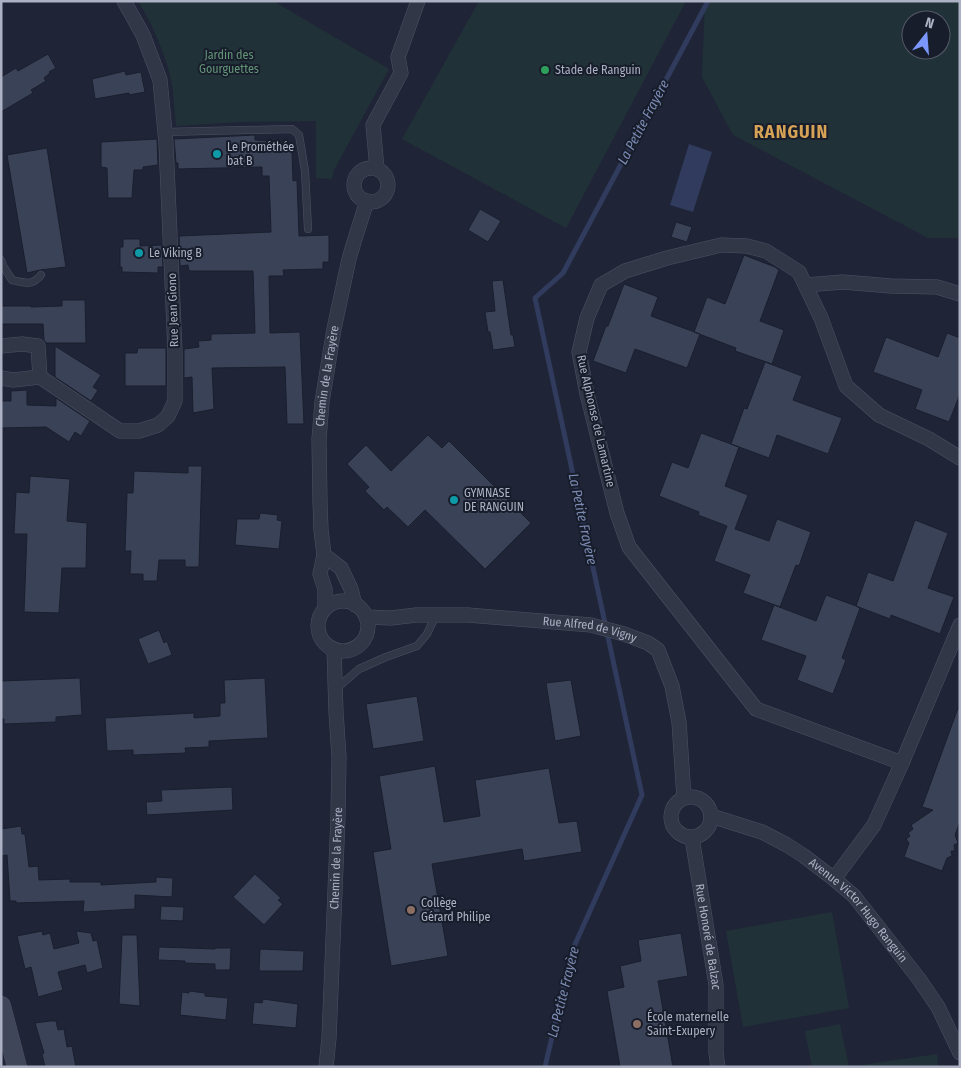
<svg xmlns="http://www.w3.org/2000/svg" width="961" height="1068" viewBox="0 0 961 1068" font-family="'Fira Sans Condensed',sans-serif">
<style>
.green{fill:#213138;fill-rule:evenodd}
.water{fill:#303b5d}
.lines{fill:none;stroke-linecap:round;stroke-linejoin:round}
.stream{stroke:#303b5d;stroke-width:5}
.building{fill:#3a4257;stroke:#1a1f2e}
.lane-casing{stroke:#4d5262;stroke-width:8}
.street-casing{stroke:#4d5262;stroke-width:15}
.secondary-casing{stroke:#4d5262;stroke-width:20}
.lane{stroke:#323747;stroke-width:7}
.street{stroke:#323747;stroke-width:14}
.secondary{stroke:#40465a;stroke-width:19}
.leisure-dot{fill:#2e9e5b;stroke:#181d2b;stroke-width:2}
.culture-dot{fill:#0f9aa8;stroke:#181d2b;stroke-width:2}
.education-dot{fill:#8d6e63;stroke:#181d2b;stroke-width:2}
.labels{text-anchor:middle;stroke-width:4;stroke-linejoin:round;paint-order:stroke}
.park-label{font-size:12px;fill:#639577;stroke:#181d2b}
.poi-label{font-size:12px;fill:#acb1c4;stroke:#181d2b;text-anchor:start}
.street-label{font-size:12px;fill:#acb1c4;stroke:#181d2b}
.water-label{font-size:14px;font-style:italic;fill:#7a8ab2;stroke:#181d2b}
.district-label{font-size:18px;font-weight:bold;letter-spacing:1px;fill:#d6a256;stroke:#181d2b}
</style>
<rect width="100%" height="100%" fill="#1f2537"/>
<path class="green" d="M138,1H273L389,69L334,170L332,179L316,178V121L239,122L176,126C174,107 174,86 168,68C161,45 151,22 138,1Z
M479,1H686L566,228L402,139Z
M705,1H960V238H928L733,135L702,77ZM911,20H941V50H911Z
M832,912L849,1008L743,1027L726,931Z
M840,1024L849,1067H812L805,1031Z
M937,1054L938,1067H862V1065Z"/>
<path class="water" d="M689,144L712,152L693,212L670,205Z"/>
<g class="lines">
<path class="stream" d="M545,1067L572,951L642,795L535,298L563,273L708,1"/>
</g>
<path class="building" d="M48,54L56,68L49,72L50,73L44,78L46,81L31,90L33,93L1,112V77L16,68L18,71Z
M125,71L126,75L141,72L145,92L129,95V93L95,99L92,79Z
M255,135V140L283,142L287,145L292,151L293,181L297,180L299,236L329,235V262H323V269L283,270L284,276H269L270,333L300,332L304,424H287L285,367L212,368L214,409L193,413L192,377L184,378V349L199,347L198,341L211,340V334L255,333L253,271H189L188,265L180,266L179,236L271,232L269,176H262V167L178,169V163H176L174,139Z
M157,139L158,165L143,167V170H134L132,198H108L107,168L101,167V142Z
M47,148L66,267L40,270L27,273L7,155Z
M480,209L501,221L488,242L468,230Z
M676,222L692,227L687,242L671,237Z
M123,239H140V246L162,245L163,267H158V273L122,272V267H120V247H123Z
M744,255L775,267L779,270L760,321L784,330L772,364L735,351L736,348L694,332L707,297L725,304Z
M503,280L511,335H513L515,347L493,350L490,332H488L485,312L495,311L492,281Z
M624,284L658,297L651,316L700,334L687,368L635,349L626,373L593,361L606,326H608Z
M62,300H85L86,343H46L44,340L43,324H1V306H31V307L62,306Z
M947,333L960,338V394L949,422L915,409L922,390L873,372L886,337L938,357Z
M55,346L101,375L93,387L98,390L91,401L55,377Z
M138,348H166V386H125V353H137Z
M765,362L802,376L793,400L842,418L828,454L777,435L769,458L731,444L744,408L747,409Z
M27,390V405L56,406V398L90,421L81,436L75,432L69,442L46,427L1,428V401H11V391Z
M701,433L739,447L725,486L748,495L735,529L769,541L777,519L811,532L799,566L796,565L780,607L743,593L750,575L714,561L727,526L698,515L699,512L659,496L672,462L688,468Z
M428,435L442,448L449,441L531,523L485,569L425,510L408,527L387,507L384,510L365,491L369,487L347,464L366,445L391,471Z
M188,466H202L199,567H185V560H159L157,581H143V574H130L131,551H125L127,493H133L134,471L188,473Z
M30,476L70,479L67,521L87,523L86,568H62L59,613L24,612L27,534H14L16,492L29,493Z
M260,513L278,515L277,520L282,521L279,549L235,545L237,519H259Z
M915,520L948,533L928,588L954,597L940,634L891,615L890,619L856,606L860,608L842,658L846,660L833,694L797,680L806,656L761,640L774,605L816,621L826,595L856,606L868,572L893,581Z
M159,630L164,643L167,641L172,655L148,664L138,639Z
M80,678L82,715L56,717V722L4,724V719H1V681Z
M265,678L268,738L209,741V747L185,748L186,753L133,755V750L107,751L105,718L194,713V718L220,716V703H225L224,680Z
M571,680L581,736L555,741L546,683Z
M417,696L424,741L373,749L366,704Z
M958,708H960V822L955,835L958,843L954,845L955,851H951L952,856L947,858L942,871L904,857L909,843L906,839L910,836L908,833L913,829L911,825L933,810L922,807Z
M435,766L444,822L480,816L475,780L549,768L559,823L577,821L582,852L524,861L522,849L432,864L448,956L391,966L373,852L391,849L379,776Z
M232,787L233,810L147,815L146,802L162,801L161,790Z
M21,826L22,834H25L29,867L38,866L39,880L70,879V882H101V885L156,882V877L173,878L172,897L135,895V909L83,912L84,901L16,903V901H10L7,855L1,856V829Z
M255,874L281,898L278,900L283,904L264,925L233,897Z
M161,906L184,907L183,921L160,920Z
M42,931L43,935L50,933L54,949L79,943L76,931L91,933L93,941L97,940L103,968L87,973L85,965L58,972L63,990L38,997L31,967L25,969L17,936Z
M681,933L688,976L658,981L673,1067H620L607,991L624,987L620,966L641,961L638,940Z
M122,935H137L140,1006L119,1004Z
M159,947L215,949V948H231L230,970H215V964L185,963V961L158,960Z
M260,949L304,951L303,971H259Z
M189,991L205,993V996L228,998L226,1020L180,1015L182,992L189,993Z
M263,999L298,1004L296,1028L252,1024L254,1002L262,1003Z
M50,1021H56L58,1030L64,1029L67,1047L72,1046L76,1067H45L42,1054L44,1053L35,1023Z"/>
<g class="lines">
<defs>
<path id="lane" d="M165,132L292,129L299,135L305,171L308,229
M1,260L3,266L12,280C24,283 33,286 41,275
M336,689L359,669L386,657L417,646L427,634L436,615"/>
<g id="street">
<circle cx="371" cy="185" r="17"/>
<path d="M377,169L373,125L401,73L398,57L418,1"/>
<path d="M805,285L843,282L891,286L937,287L960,294"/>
<path d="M1,346L22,344L38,346L40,377"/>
<path d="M1,378L13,380L40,377L120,431H139L158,425L168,416L175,401V352L166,143L160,80L143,35L124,1"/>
<path d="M324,555L341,568L351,589L355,605"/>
<circle cx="343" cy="626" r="25"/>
<path id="s1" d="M325,608V589L320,574L324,555L321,530L320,501L319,439L322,402L334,329L349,259L354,242L367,201"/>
<path id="s2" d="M366,617L391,618L416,615H468L591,625L624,634L648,643L658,650L672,686L679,722L684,798"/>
<path d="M902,763L756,709L629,547L617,513L587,394L579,352L587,318L601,285L625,271L667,258L721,245L747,246L766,251L799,272L821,318L846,386L879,415L929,439L960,458"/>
<circle cx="691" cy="817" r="20"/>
<path id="s3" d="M711,816L762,832L787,845L804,856L834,879L854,896L919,979L938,1007L960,1053"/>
<path id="s4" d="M692,838L716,985V1053L718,1067"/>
<path d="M834,879L874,825L902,763L960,625"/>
<path id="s5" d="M326,1067L329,1038L338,817L339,757L336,712L334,649"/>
</g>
<path id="secondary" d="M1,1006L17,1067"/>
</defs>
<use href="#lane" class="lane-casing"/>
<use href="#street" class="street-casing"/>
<use href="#secondary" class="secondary-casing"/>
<use href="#lane" class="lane"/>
<use href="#street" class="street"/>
<use href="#secondary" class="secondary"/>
</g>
<circle class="leisure-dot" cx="545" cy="70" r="5"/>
<g class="culture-dot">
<circle cx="217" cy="154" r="5"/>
<circle cx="139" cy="253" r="5"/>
<circle cx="454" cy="500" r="5"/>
</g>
<g class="education-dot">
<circle cx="411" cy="910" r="5"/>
<circle cx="637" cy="1024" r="5"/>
</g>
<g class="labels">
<g class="park-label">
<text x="229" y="59">Jardin des<tspan x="229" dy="14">Gourguettes</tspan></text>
</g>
<g class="poi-label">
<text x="555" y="74">Stade de Ranguin</text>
<text x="227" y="151">Le Prométhée<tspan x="227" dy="14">bat B</tspan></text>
<text x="149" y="257">Le Viking B</text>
<text x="464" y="497">GYMNASE<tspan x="464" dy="14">DE RANGUIN</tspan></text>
<text x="421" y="907">Collège<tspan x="421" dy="14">Gérard Philipe</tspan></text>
<text x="647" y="1021">École maternelle<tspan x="647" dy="14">Saint-Exupery</tspan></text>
</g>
<g class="street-label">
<text transform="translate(173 310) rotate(-92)" y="4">Rue Jean Giono</text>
<text dy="4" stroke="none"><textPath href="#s1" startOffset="234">Chemin de la Frayère</textPath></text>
<text transform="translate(596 421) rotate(77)" y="4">Rue Alphonse de Lamartine</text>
<text dy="4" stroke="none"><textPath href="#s2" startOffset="225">Rue Alfred de Vigny</textPath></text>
<text dy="4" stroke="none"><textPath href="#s5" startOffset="209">Chemin de la Frayère</textPath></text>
<text dy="4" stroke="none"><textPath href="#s3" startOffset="179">Avenue Victor Hugo Ranguin</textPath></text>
<text dy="4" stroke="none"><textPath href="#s4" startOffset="100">Rue Honoré de Balzac</textPath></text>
</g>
<g class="water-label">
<text transform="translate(643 122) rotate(-62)" y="5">La Petite Frayère</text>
<text transform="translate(583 519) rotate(78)" y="5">La Petite Frayère</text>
<text transform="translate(563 992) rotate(-76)" y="5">La Petite Frayère</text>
</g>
<g class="district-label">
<text x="791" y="138">RANGUIN</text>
</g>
</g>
<rect width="961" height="1068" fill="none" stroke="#acb1c4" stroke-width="5"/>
<g transform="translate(926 35) rotate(17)"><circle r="24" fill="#181d2b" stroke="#535868"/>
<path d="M0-4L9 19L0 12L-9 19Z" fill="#7b97fb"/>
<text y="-8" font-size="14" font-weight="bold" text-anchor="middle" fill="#acb1c4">N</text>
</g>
</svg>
